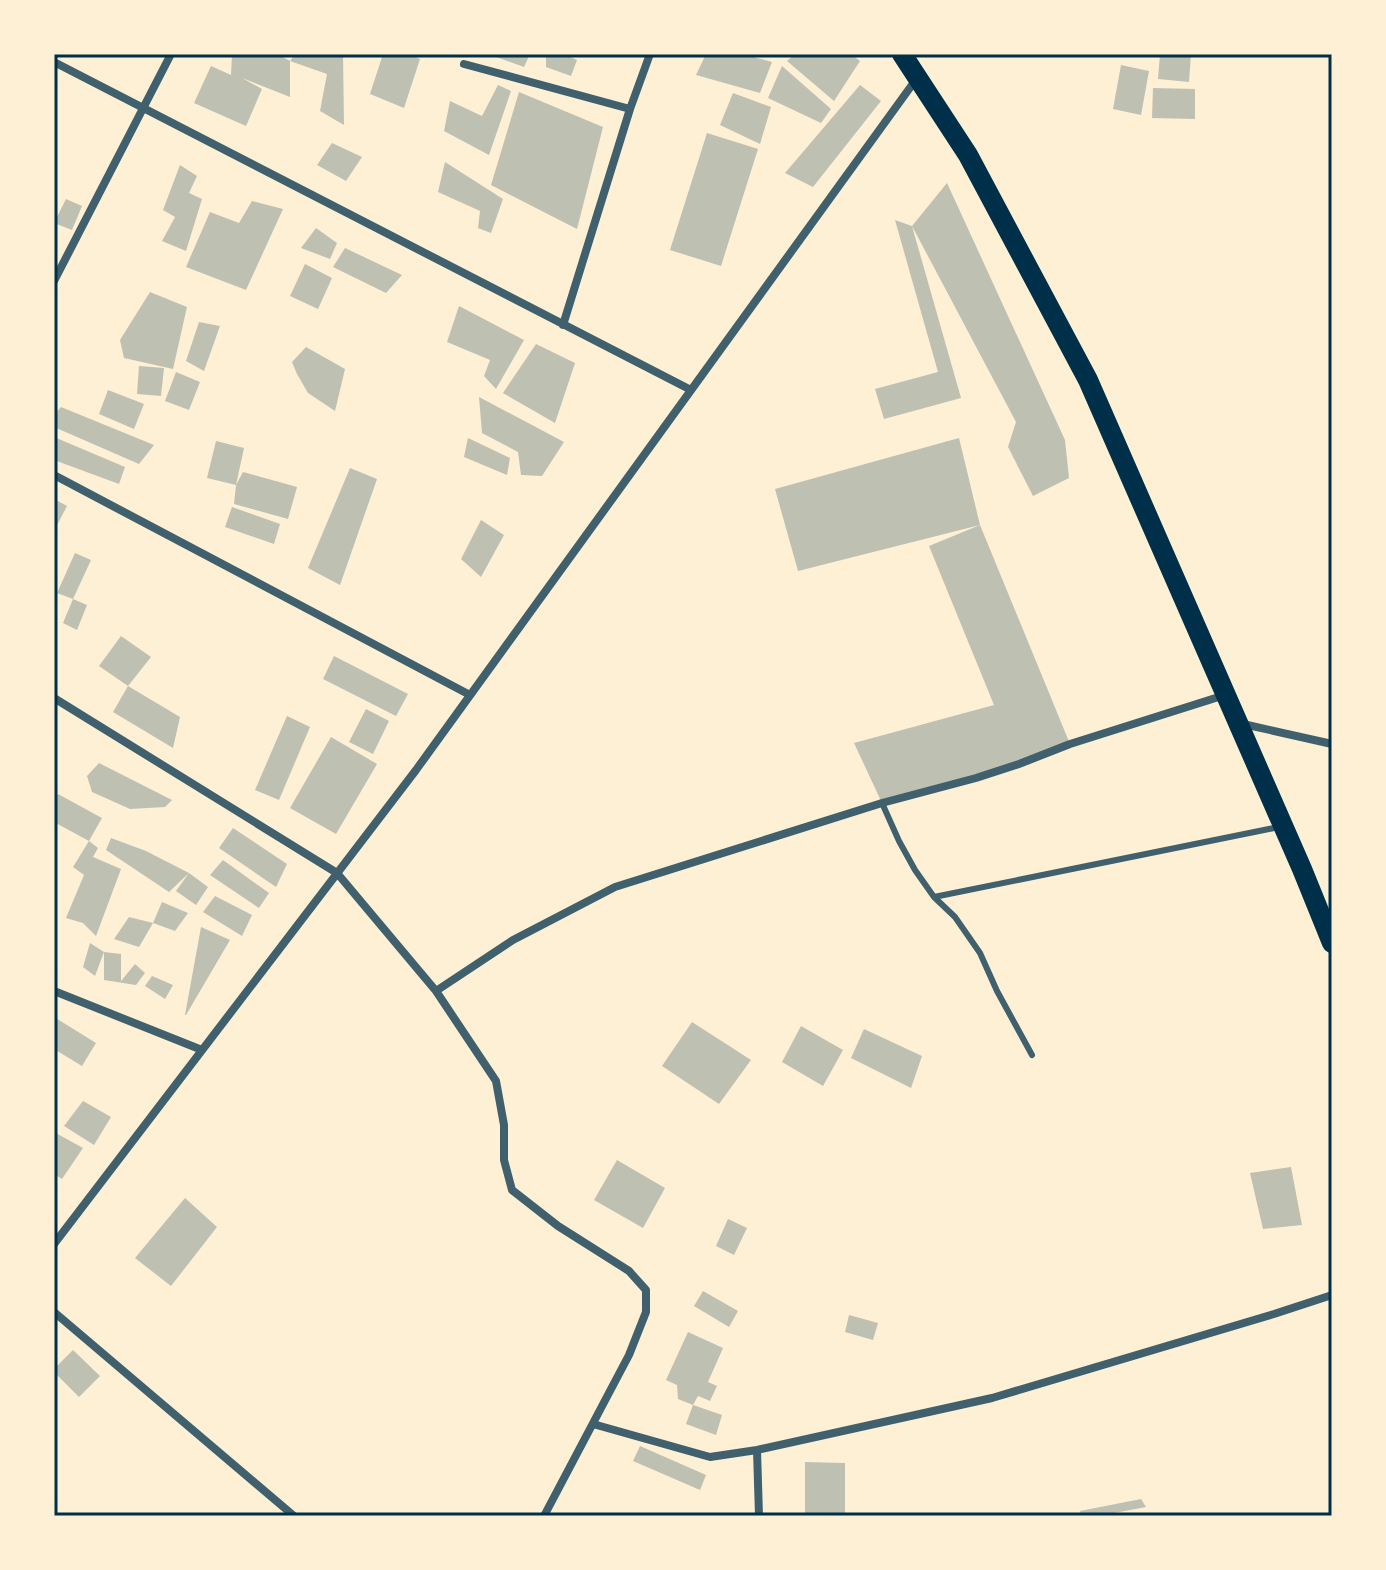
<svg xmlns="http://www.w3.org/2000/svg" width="1386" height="1570" viewBox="0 0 1386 1570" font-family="Jost,sans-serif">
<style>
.building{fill:#bec0b2}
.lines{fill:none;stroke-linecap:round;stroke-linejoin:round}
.service{stroke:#3f606c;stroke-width:6}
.minor{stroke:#3f606c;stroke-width:8}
.primary{stroke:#003049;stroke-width:20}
.neatline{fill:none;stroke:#003049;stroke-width:3}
</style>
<rect width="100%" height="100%" fill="#fdf0d5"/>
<path class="building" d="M232,54H277L290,61V97L242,78L262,89L246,126L194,103L211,66L231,75Z
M295,54H343L344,125L320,111L327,74L290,61Z
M383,54H409L420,59L404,108L370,94Z
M488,54H530L524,67Z
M546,54H564L577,60L571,76L546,67Z
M706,54H742L772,62L760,93L696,75Z
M795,54H851L860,61L834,101L787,61Z
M1160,54H1191L1189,82L1158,79Z
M1121,65L1149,71L1141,115L1113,109Z
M782,66L831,109L821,123L768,98Z
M498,85L511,91L489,155L444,131L450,101L482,116Z
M860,85L881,101L813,187L785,173Z
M1153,88L1195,89V119L1152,118Z
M519,92L603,127L577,229L491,185Z
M733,93L771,107L760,144L720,125Z
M707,133L758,149L721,266L670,250Z
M332,143L362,157L346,181L317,165Z
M445,162L503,199L491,233L478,228L480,211L438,192Z
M180,165L197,176L189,193L202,199L186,251L162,241L175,217L163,210Z
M947,183L1065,440L1069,478L1033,496L1008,447L1016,422L912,226L961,398L884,419L875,389L938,372L895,220L912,226Z
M66,199L82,206L72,230L54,223Z
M252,201L283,209L246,290L186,267L210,212L239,223Z
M316,228L337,243L330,259L301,248Z
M345,248L402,275L386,293L333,267Z
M305,264L332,278L318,309L290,296Z
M150,292L187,307L173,369L124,358L120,340Z
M459,306L524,340L496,389L484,376L490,360L447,342Z
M199,322L220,326L204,371L186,361Z
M536,344L575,363L555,423L503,393Z
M306,347L345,369L335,411L308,393L297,374L292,362Z
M139,366L164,368L161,396L137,394Z
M176,372L200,382L189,410L165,401Z
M108,390L144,404L134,429L99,414Z
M479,397L564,442L542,476L521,475L518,452L482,433Z
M61,407L154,445L139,464L54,427V415Z
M54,437L125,467L119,484L54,460Z
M468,438L510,458L507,475L464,457Z
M959,438L980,525L1070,744L1019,764L882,803L854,743L994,705L929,546L980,525L798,571L775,489Z
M216,441L244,448L236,485L243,472L297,487L288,519L234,504L236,485L207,478Z
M350,468L377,479L340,585L308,568Z
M54,499L67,506L54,531Z
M232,507L280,524L274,544L225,527Z
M481,520L504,535L481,577L461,559Z
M75,553L91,560L73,599L57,593Z
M73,599L87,605L77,630L63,623Z
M121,636L151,657L128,686L99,666Z
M334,656L408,694L396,716L323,679Z
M128,686L180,717L173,748L113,712Z
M366,709L389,721L373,754L349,742Z
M287,716L310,727L279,800L255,790Z
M331,737L377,764L336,834L290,808Z
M99,763L172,800L165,807L130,809L92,792L87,776Z
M58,794L102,818L89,841L54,822V800Z
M233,828L287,864L276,887L219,848Z
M111,838L146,851L189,873L169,892L106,850Z
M89,841L98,848L93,857L121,869L96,936L83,923L66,918L84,875L73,867Z
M223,860L269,893L259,908L210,875Z
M189,873L208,887L196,905L176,891Z
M215,896L252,915L242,936L203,912Z
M162,902L188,913L175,931L153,923Z
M129,917L153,923L139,947L114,939Z
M201,927L230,940L186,1015H185Z
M90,943L104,952L95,976L83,967Z
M104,952L121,954V981L135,964L145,973L136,985L104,980Z
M152,976L173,985L165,999L145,986Z
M54,1017L96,1043L82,1066L54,1049Z
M692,1022L751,1060L719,1104L662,1066Z
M801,1026L843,1050L823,1086L782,1062Z
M864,1029L922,1056L911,1088L851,1058Z
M83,1101L111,1117L94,1145L64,1126Z
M54,1132L83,1148L62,1179L54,1174Z
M617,1160L665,1188L643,1228L594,1200Z
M1291,1167L1302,1225L1263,1229L1250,1173Z
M185,1198L217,1227L171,1286L135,1258Z
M728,1219L747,1228L734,1255L716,1246Z
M703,1291L738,1311L729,1327L694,1306Z
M849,1315L878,1323L873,1340L845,1332Z
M688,1332L723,1348L708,1382L717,1386L710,1401L698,1396L693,1405L678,1399L677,1385L666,1380Z
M73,1350L100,1376L79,1397L54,1372V1369Z
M693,1405L722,1415L716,1435L686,1424Z
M640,1446L706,1475L700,1490L633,1461Z
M805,1462L845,1463V1516H805Z
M1141,1499L1146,1507L1098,1516H1081L1080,1511Z"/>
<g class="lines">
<path class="service" d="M882,803L899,841L915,870L934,897L955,917L980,953L997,991L1032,1055
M934,897L1279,827"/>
<path class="minor" d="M54,62L691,390
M464,64L630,109
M54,281L171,54
M563,325L630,109L650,54
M54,475L470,695
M54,698L337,873L436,991L496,1081L504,1125V1160L512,1190L558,1226L629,1271L646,1290V1312L629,1355L544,1516
M1243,724L1332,744
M54,991L202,1050
M436,991L513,940L615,887L882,803L976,778L1019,764L1070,744L1225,695
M54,1244L416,770L917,78
M54,1312L294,1516
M593,1424L710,1457L757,1450L992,1398L1274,1314L1332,1295
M757,1450L759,1516"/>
<path class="primary" d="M902,54L968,155L1088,380L1302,869L1332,943"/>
</g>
<rect width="1386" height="1570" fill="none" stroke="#fdf0d5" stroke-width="112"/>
<rect x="56" y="56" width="1274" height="1458" class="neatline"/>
</svg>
